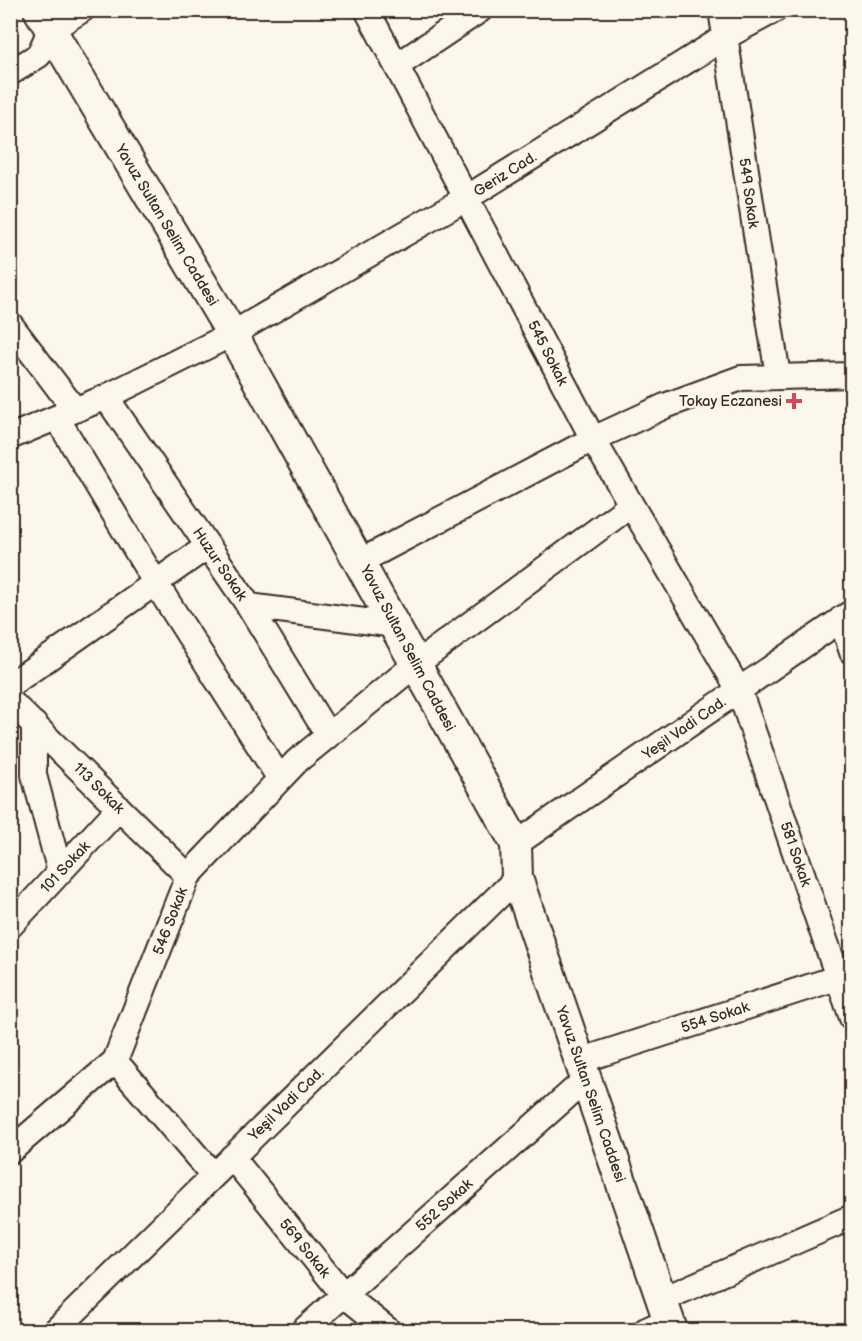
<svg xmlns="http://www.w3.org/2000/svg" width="862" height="1341" viewBox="0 0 862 1341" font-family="'Balsamiq Sans',sans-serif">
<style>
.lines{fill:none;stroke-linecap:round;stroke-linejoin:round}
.minor-casing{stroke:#3b2a1e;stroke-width:28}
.tertiary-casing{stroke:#3b2a1e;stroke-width:34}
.minor{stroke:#fbf7ec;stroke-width:24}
.tertiary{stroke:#fbf7ec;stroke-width:30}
.poi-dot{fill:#d1495b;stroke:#fbf7ec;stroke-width:2}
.labels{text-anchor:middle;stroke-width:5;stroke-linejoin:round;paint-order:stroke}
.street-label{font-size:15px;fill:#3b2a1e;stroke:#fbf7ec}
.poi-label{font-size:15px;fill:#3b2a1e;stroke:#fbf7ec;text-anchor:end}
</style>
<rect width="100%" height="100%" fill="#fbf7ec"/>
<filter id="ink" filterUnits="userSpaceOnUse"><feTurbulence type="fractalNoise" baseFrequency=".0167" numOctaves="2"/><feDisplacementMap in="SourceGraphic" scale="12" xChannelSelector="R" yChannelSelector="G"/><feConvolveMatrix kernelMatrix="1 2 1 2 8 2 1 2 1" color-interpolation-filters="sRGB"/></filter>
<g filter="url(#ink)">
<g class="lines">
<defs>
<path id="minor" d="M367,10L593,439L739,690L852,1018
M721,10L778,376
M398,65L480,10
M10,73L39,55L50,30L82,10
M10,324L75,410
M106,397L249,606L328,735
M57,418L155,582L280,779
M10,437L106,397L232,334L468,197L727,36L775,10
M361,561L593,439L665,406L741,378L852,375
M249,606L395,625
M841,619L852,652
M10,685L208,546
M10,701L188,876
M34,724V775L60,872
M516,844L852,612
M10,926L119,808
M115,1061L213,1175
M579,1061L852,973
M10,1151L115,1061L188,876L297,761L416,664L631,505
M232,1157L343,1294L388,1330
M663,1299L852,1217
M56,1330L517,878
M304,1330L585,1080
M646,1330L669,1320"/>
<path id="tertiary" d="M39,10L232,334L516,844L517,878L672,1330"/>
</defs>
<use href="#minor" class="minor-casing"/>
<use href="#tertiary" class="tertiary-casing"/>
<use href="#minor" class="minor"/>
<use href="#tertiary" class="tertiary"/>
</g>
</g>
<path class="poi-dot" d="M791 392h6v6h6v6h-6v6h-6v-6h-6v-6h6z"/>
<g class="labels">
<g class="street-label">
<text transform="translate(505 174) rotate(-32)" y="5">Geriz Cad.</text>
<text transform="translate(749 193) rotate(82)" y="5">549 Sokak</text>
<text transform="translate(167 225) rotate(59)" y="5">Yavuz Sultan Selim Caddesi</text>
<text transform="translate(548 353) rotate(63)" y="5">545 Sokak</text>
<text transform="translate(220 564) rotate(56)" y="5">Huzur Sokak</text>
<text transform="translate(408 648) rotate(62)" y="5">Yavuz Sultan Selim Caddesi</text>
<text transform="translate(684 728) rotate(-35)" y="5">Yeşil Vadi Cad.</text>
<text transform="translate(99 788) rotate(45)" y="5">113 Sokak</text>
<text transform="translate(796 854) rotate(71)" y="5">581 Sokak</text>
<text transform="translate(65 867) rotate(-47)" y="5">101 Sokak</text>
<text transform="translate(170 921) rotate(-69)" y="5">546 Sokak</text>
<text transform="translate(715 1017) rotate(-18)" y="5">554 Sokak</text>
<text transform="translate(591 1094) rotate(71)" y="5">Yavuz Sultan Selim Caddesi</text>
<text transform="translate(286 1104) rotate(-44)" y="5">Yeşil Vadi Cad.</text>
<text transform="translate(444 1205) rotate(-42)" y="5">552 Sokak</text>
<text transform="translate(305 1248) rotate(51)" y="5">569 Sokak</text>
</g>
<g class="poi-label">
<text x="782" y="406">Tokay Eczanesi</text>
</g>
</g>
<rect width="862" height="1341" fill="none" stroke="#fbf7ec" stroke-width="36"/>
<rect x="18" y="18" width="826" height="1305" fill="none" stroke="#3b2a1e" stroke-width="2" filter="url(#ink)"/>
</svg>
